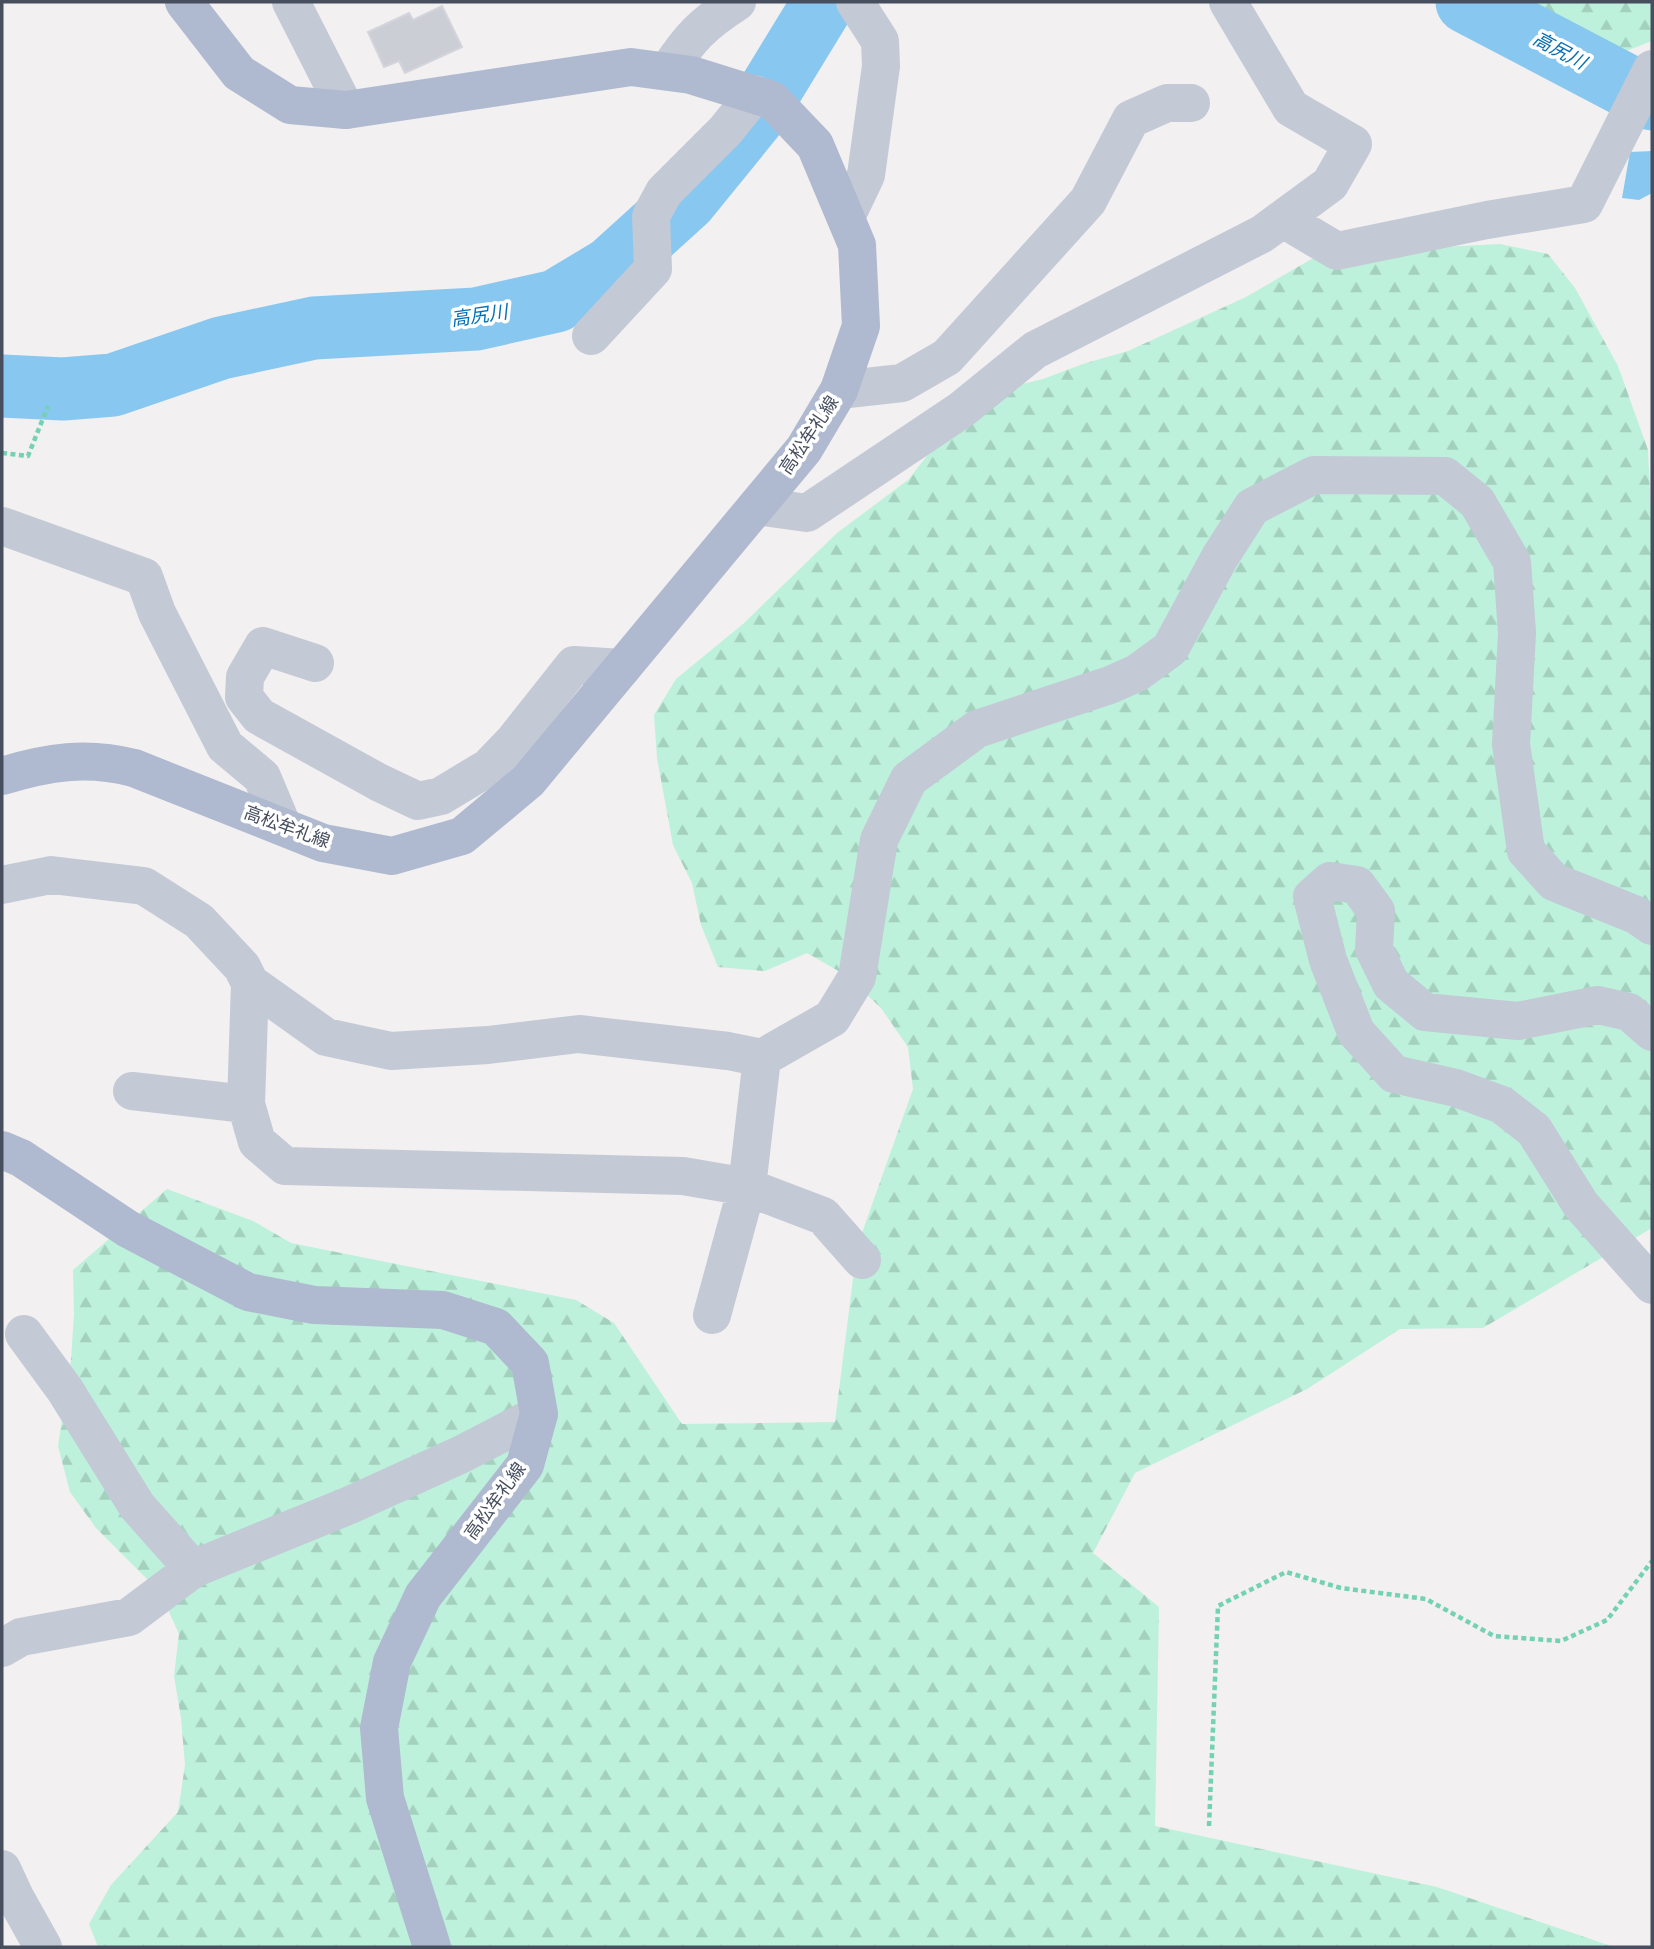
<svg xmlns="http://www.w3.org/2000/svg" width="1654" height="1949" viewBox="0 0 1654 1949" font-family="'DejaVu Sans','Noto Sans JP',sans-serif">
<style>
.forest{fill:url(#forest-firs)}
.water{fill:#88c7f0}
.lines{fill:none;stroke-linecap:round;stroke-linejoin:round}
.river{stroke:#88c7f0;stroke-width:63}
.building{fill:#ccced5;stroke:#d4d4dc;stroke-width:2}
.path{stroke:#73d1b4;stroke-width:4.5;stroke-dasharray:5 3.5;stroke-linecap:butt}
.minor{stroke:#c3c9d5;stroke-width:38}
.major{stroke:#afb9d0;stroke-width:38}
.labels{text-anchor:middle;stroke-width:7;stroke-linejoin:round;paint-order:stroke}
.street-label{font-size:18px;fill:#474f5e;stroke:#fff}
.water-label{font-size:19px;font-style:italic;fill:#066eb2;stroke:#fff}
</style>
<defs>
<pattern id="forest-firs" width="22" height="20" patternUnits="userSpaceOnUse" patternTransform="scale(1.75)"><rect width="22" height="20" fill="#bdf1db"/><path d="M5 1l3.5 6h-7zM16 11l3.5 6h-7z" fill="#a4d0be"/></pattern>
</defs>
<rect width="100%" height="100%" fill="#f2f0f0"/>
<path class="forest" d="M1521,2H1652V41L1582,68L1538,61L1521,22Z
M1500,244L1548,254L1575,288L1618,366L1648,450L1652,534V1228L1483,1328L1400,1329L1307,1389L1135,1473L1093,1553L1159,1607L1155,1826L1437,1887L1614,1947H98L89,1924L111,1885L178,1812L185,1765L181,1718L174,1676L179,1634L160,1592L96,1528L70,1492L58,1446L71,1360L74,1314L73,1270L167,1189L253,1221L291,1243L576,1300L614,1323L682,1424L835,1422L857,1247L913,1089L908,1047L881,1008L847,976L807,953L765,971L718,967L701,925L692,883L673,845L657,758L654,715L676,679L743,624L837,533L908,480L962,411L1001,389L1043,379L1083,364L1128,351L1246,297L1322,253Z"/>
<path class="water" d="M1652,151V193L1639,200L1622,198L1630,152Z"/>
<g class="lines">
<path class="river" d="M1467,2L1652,99
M2,386L63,389L113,385L221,348L314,328L476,319L556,301L611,268L686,200L755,115L824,2"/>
</g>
<path class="building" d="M442,6L462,47L405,73L399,61L384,67L368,32L409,13L413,20Z"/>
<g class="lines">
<path class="path" d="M2,453L28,456L48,406
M1209,1826L1218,1606L1286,1572L1341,1588L1426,1599L1494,1636L1561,1641L1607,1620L1652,1561"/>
<path class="minor" d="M291,2L346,110
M668,71C690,37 703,24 737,2
M846,217L866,175L881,66L880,41L855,2
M1283,219L1337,251L1487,220L1584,204L1652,69
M591,336L653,269L651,216L664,192L725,131L755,94
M839,390L902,383L947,357L1088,201L1131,119L1167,103H1191
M757,506L807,513L961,410L1035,350L1262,234L1330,184L1353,144L1291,108L1228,2
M2,526L144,577L157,613L225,746L262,777L283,827
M315,663L263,646L245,677L244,697L259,716L378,782L418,801L441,796L489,767L513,742L574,665L622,668
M2,885L51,875L144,886L199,921L242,967L250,983L326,1037L391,1051L488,1045L579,1034L728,1051L762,1058L832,1018L857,977L879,840L909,779L977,729L1110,685L1137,673L1170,649L1220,557L1252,507L1314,475L1445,476L1477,502L1512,562L1517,633L1511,744L1526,851L1554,882L1636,915L1652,926
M250,983L246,1104L257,1142L285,1166L683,1176L747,1187L823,1216L862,1260
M1652,1032L1629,1012L1598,1005L1518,1021L1425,1012L1391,984L1374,949L1376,911L1357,885L1330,881L1312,897L1328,960L1356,1032L1394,1074L1456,1088L1502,1105L1534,1130L1581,1205L1652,1285
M132,1091L246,1104
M712,1315L747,1187L762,1058
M24,1334L65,1390L137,1506L193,1569
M2,1648L21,1637L129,1617L193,1569L350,1505L462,1454L539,1414
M2,1869L15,1897L43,1947"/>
<path class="major" d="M2,776C48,762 86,756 134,768L323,843L392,856L462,836L528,781L804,449L839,390L861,326L857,245L815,145L772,100L691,75L631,67L346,110L290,105L239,73L184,2
M2,1150L21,1158L128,1229L248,1292L314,1305L443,1310L496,1327L530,1363L539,1414L525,1465L423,1596L392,1662L379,1728L385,1798L432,1947"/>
</g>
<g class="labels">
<g class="street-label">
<text transform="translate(809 435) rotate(-56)" y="6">高松牟礼線</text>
<text transform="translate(287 827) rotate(20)" y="6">高松牟礼線</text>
<text transform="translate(495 1501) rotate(-54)" y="6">高松牟礼線</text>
</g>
<g class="water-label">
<text transform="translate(1560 50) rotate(28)" y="7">高尻川</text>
<text transform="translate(479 315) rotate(-8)" y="7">高尻川</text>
</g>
</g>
<rect width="1654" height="1949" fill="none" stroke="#474f5e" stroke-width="7"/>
</svg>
